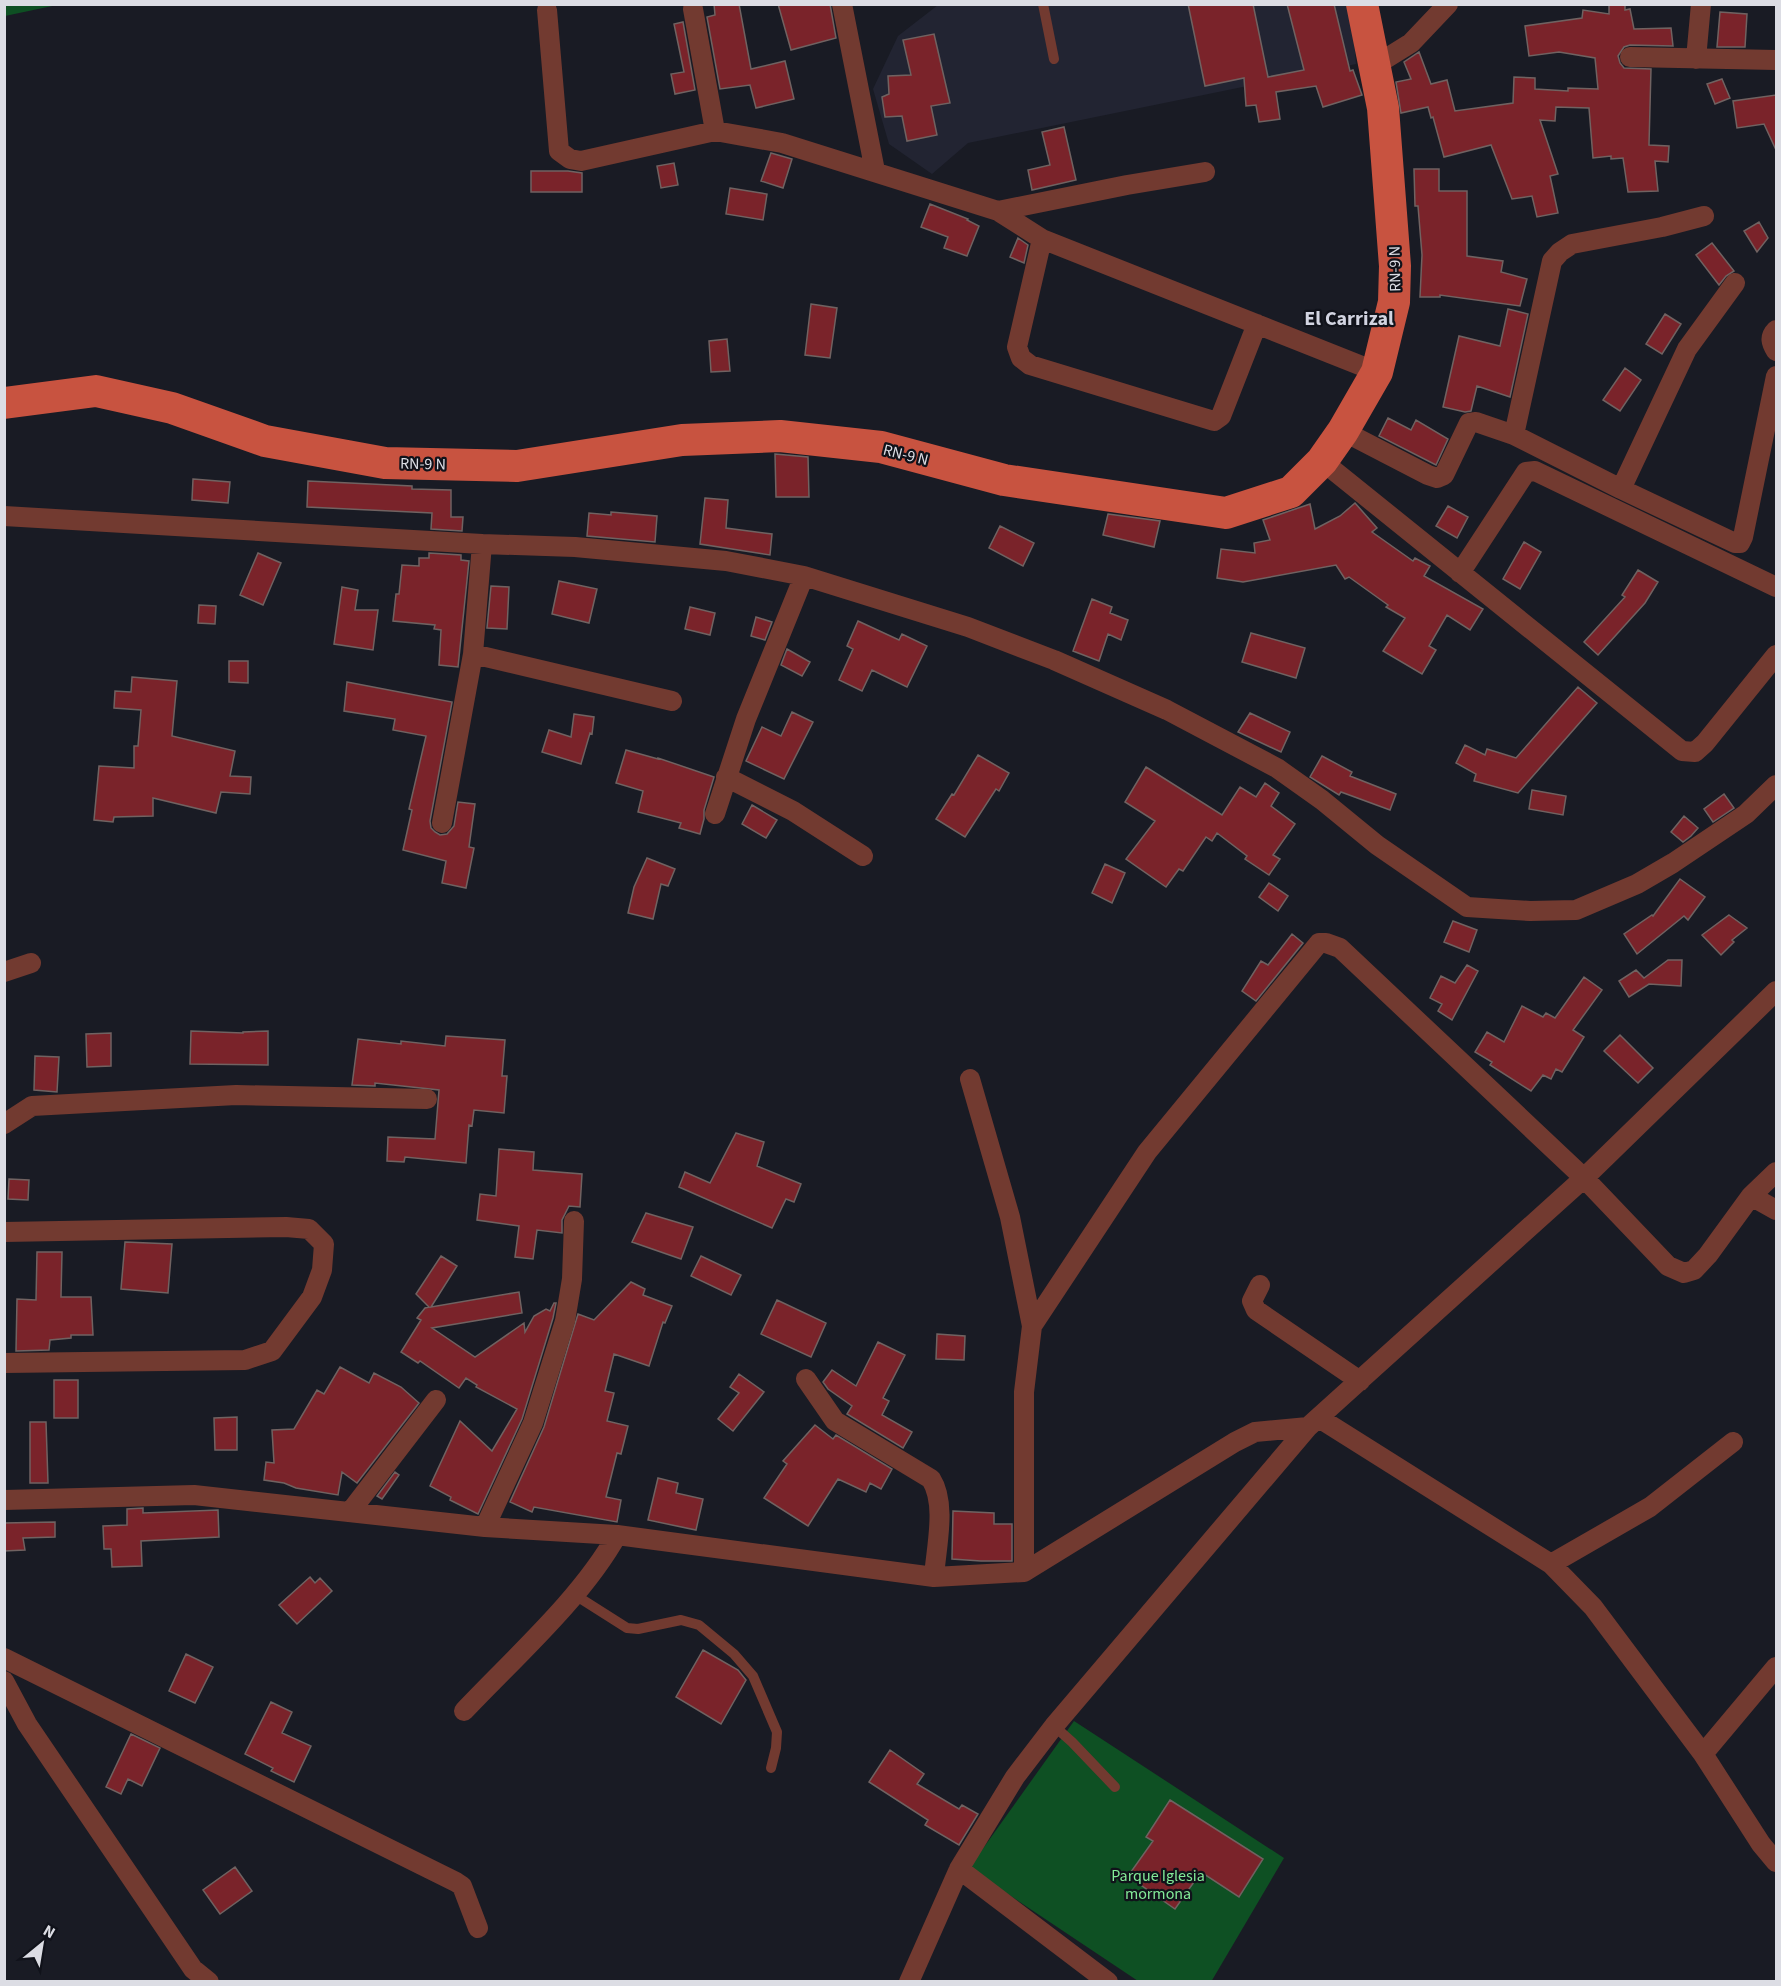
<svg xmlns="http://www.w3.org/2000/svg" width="1781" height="1986" viewBox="0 0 1781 1986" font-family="'Source Sans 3',sans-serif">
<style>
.built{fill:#222432}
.green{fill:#0e5023}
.building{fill:#7a232a;stroke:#706261;stroke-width:1.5}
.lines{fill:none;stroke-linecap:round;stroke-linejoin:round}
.service{stroke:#723a30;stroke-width:10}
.minor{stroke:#723a30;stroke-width:20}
.primary{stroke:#c85340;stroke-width:32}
.labels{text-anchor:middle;stroke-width:4.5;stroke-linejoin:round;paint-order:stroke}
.street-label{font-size:16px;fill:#dcdde4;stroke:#10121a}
.park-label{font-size:16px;fill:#83eb98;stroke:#10121a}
.quarter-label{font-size:20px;font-weight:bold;fill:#d2d4e1;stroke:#10121a}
</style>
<rect width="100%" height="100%" fill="#191b24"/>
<path class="built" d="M938,5H1351L1356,64L968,143L932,174L889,144L873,89L898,36Z"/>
<path class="green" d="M5,4H57V5L5,16Z
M1074,1721L1284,1858L1211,1982L1138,1981L969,1868Z"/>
<path class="building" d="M714,4H739L751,69L785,61L794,99L756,108L750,85L720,89L707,17L715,15Z
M778,4H830L836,38L791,50Z
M1188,4H1253L1268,77L1304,70L1287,4H1334L1350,71L1353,70L1362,95L1323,107L1316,86L1276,92L1280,119L1259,122L1256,105L1246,106L1244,78L1205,86Z
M1609,4H1625V10L1630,9L1634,29L1671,28L1673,46L1630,45L1624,47L1618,56L1620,63L1624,68L1651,69L1649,145L1669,146L1668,162L1655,161L1658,191L1628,192L1623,158L1611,159V156L1593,158L1589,108L1556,107L1555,121L1540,120L1558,174L1550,176L1558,213L1537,217L1532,196L1512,199L1491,145L1444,157L1433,117L1431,118L1428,107L1401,113L1396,82L1411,79L1404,62L1419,52L1431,84L1447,80L1455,111L1513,103L1514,77L1535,78V89L1568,91V88L1598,89L1595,58L1559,52L1529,56L1525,26L1582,18L1583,10L1609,14Z
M1720,12L1747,14L1745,47H1717Z
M683,22L695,90L675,94L671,74L684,72L674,24Z
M934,34L950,103L931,106L937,135L907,141L902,116L885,117L882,97L889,94L888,76L911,75L903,40Z
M1722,79L1730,98L1715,104L1707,84Z
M1776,95V150L1764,124L1737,128L1733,101Z
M1064,127L1076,180L1032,190L1028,170L1050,165L1042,132Z
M771,153L792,159L783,188L761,181Z
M674,163L678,185L661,188L657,166Z
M1414,169H1439V191H1467V256L1503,261L1501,272L1527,279L1520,306L1440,295V297H1420L1422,255L1418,206H1415Z
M531,171H568L582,173V192H531Z
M730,188L767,194L763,220L726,214Z
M930,204L968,219L967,220L979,226L967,256L944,248L948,237L921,227Z
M1759,222L1768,238L1757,252L1744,231Z
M1018,238L1028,245L1024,263L1010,257Z
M1712,243L1734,271L1726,276L1719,285L1696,255Z
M811,304L837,308L830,358L805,355Z
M1508,309L1528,314L1510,397L1477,386L1471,411L1465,412L1443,407L1459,336L1500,346Z
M1665,314L1681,324L1662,354L1646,344Z
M727,339L730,371L711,372L709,341Z
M1625,368L1641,380L1620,411L1603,400Z
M1388,418L1411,430L1416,420L1448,439L1436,465L1379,436Z
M775,454L808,457L809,497H776Z
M193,479L230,482L228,503L192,500Z
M308,481L412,486V489L451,490V517H463L462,531L431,529L432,513L307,507Z
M705,498L728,500L726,528L772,534L770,555L700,544Z
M1355,503L1377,528L1372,532L1413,561L1415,558L1430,566L1424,576L1483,609L1470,630L1447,615L1429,646L1436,650L1422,674L1383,651L1405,618L1386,607L1388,605L1349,577L1345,579L1336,565L1243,582L1217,578L1221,549L1255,553L1254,543L1270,540L1263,520L1310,504L1315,529L1340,516Z
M1448,506L1468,517L1457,538L1436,526Z
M611,512L657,516L655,542L587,536L589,513L611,515Z
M1108,514L1160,521L1154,547L1103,535Z
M1000,526L1034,543L1023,566L989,548Z
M1524,542L1541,552L1520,589L1503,579Z
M258,553L281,563L263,605L240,595Z
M429,553L461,555V560L469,561L458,667L439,665L441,630L434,629L435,625L393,621L396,594H399L402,565L419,566V558H429Z
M1638,570L1658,582L1645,603L1598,655L1584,642L1625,597L1622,595Z
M559,581L597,589L589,623L552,614Z
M491,586L509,587L507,629L487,628Z
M342,587L358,590L355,610H378L373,650L334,644Z
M1092,599L1112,607L1110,613L1128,620L1121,640L1108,634L1099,661L1073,651Z
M199,605L216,606L215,624L198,623Z
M690,607L715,613L710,635L685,629Z
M756,617L772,622L765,640L751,636Z
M858,621L899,640L902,634L927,646L907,687L872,670L862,691L839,680L853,649L847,646Z
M1251,633L1305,648L1296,678L1242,662Z
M787,649L810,662L802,676L781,665Z
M229,661H248V683L229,682Z
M132,677L177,681L172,736L235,751L230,776L251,777L250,794L221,792L216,813L153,798V816L114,817L113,822L94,820L99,766L134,768V746H138L141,710L114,708L115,691L131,692Z
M347,682L452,702L430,821L431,828L435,832L440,835L447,834L454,826L458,802L475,804L469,847L474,848L466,888L442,883L446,861L403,850L412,810L409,809L426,736L393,730L395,719L344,711Z
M1578,687L1597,703L1518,793L1474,781L1476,774L1456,763L1465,745L1485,755L1487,749L1516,758Z
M792,712L813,722L784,779L746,761L762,727L781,736Z
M1250,713L1290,732L1281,752L1238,732Z
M574,714L594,717L592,734L590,733L581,764L542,752L549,730L571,737Z
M626,750L658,759V758L714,777L704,810V819L700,834L679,828L681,823L638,812L643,791L616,783Z
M978,755L1009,773L999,791L996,789L965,837L936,819L952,794L954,795Z
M1322,756L1352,772L1350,776L1396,794L1390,810L1341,792L1339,795L1310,777Z
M1146,767L1222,815L1240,787L1256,797L1265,783L1279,793L1271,806L1295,824L1273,855L1280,859L1269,875L1245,859L1247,856L1217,833L1212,841L1206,837L1183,871L1179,869L1166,887L1126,859L1155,821L1125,802Z
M1532,790L1566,796L1563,815L1529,809Z
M1724,794L1734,808L1713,822L1704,809Z
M752,805L777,820L766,838L742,824Z
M1684,816L1698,828L1691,836L1683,842L1671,832Z
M647,858L675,869L668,886L661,884L653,919L628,913L634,887Z
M1105,864L1125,873L1112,903L1092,893Z
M1680,879L1705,897L1688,920L1684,916L1637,954L1624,934L1652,915L1653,916Z
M1269,883L1288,896L1278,911L1259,897Z
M1729,915L1747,928L1732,940L1734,942L1721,955L1702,935Z
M1453,921L1477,930L1469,952L1444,942Z
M1292,934L1303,943L1256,1001L1242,991L1261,961L1268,965Z
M1668,960H1682L1681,986L1649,984L1629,997L1619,981L1636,970L1644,978Z
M1467,965L1478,971L1452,1020L1438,1011L1442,1004L1430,998L1441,976L1455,983Z
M1584,977L1602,990L1573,1030L1584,1037L1562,1072L1556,1069L1551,1079L1543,1075L1531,1091L1490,1065L1492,1062L1475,1052L1487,1032L1504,1042L1522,1006L1543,1017L1546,1013L1555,1018Z
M191,1031L243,1033V1032L268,1031V1065L190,1064Z
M111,1033V1066L87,1067L86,1034Z
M1620,1035L1653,1068L1638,1083L1604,1051Z
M446,1036L505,1040L502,1076H507L504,1113L474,1110L472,1126L469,1125L466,1163L405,1157L404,1162L387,1161L388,1137L435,1139L439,1090L375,1083V1086L352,1085L358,1039L401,1044V1041L445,1046Z
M35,1056L59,1057L57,1092L34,1090Z
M736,1133L764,1142L757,1166L801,1184L794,1202L786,1199L772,1228L679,1187L685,1172L710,1183Z
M499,1149L534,1152L533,1170L582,1174L580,1207L569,1206L562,1220V1233L537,1230L533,1259L515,1257L519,1226L477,1220L480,1194L496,1196Z
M9,1179L29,1180L28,1200L8,1199Z
M646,1213L693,1227L681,1259L632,1242Z
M125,1242L172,1244L168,1293L121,1289Z
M37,1252H62L61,1297H91L93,1335H71V1338L50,1340L49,1350L16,1351L17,1299L36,1300Z
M441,1256L457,1266L431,1307L519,1292L522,1313L432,1328L475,1357L524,1323L525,1332L534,1316L546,1309L550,1311L554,1303H556L553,1318L522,1419L478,1514L450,1500L451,1497L430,1486L460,1421L492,1451L517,1409L476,1387L477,1385L466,1378L459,1388L420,1361L418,1363L401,1352L421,1320L417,1318L425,1308L429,1307L416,1294Z
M701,1256L741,1275L731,1295L691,1276Z
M631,1282L645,1289L643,1295L672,1306L665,1323L663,1322L649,1366L614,1354L605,1391L614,1393L607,1421L628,1426L621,1454L617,1453L606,1497L621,1500L617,1522L534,1507L532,1512L510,1502L544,1427L578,1314L594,1320Z
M777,1300L826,1323L811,1357L761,1334Z
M937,1334L965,1336L964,1360L936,1359Z
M878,1342L905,1355L883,1398L889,1401L882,1415L912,1432L903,1448L847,1414L852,1406L828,1389L823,1382L832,1370L856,1386Z
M340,1367L369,1383L374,1373L401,1387L419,1403L357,1483L342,1472L338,1495L296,1488L284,1483L264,1480L266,1462L274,1463L272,1430L294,1429L317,1390L324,1394Z
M739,1374L764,1392L733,1431L718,1419L739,1393L730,1387Z
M54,1380H78V1418H54Z
M237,1417V1450H215L214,1418Z
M30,1422H46L48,1483H30Z
M815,1425L833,1439L836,1435L892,1469L881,1489L870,1483L866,1492L838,1479L808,1526L764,1498L787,1464L783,1461Z
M395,1472L399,1475L382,1499L377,1496Z
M658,1478L678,1483L676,1493L703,1499L696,1530L648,1520Z
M143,1508V1513L218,1510L219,1537L141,1541L142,1566L112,1567L111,1549H104L103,1526L127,1525V1509Z
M953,1511L994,1513V1524H1012V1561H981L952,1559Z
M55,1522V1537L23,1538L25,1550L4,1551V1523Z
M310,1577L315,1583L320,1578L332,1591L297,1624L279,1605Z
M703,1650L738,1670L746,1680L721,1724L676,1697Z
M186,1654L213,1667L195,1703L169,1691Z
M271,1702L292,1712L282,1733L311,1746L294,1782L271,1771L273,1768L245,1754Z
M131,1734L160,1748L142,1786L128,1779L121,1794L106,1787Z
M890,1750L924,1774L917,1784L959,1809L962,1805L978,1814L959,1845L925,1825L928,1820L869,1782Z
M1170,1800L1263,1859L1239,1897L1201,1872L1175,1909L1128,1876L1153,1841L1146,1837Z
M235,1867L252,1891L220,1914L203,1890Z"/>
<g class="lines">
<path class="service" d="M1043,4L1054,59
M575,1595L627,1628L638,1629L681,1620L699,1625L734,1654L753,1676L777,1732L776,1748L771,1768
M1054,1726L1072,1742L1115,1787"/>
<path class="minor" d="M842,4L875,171
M693,9L715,131
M547,10L559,151L570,159L581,161L715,131L782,143L998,211L1042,239L1377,372
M1630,57L1776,60
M1696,59L1701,4
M1374,66L1411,43L1448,4
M998,211L1127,185L1205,172
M1042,239L1017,347L1021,358L1030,365L1214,421L1221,416L1257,324
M1776,330C1769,337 1771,343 1776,351
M1343,431L1428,475L1437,478L1444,475L1469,423L1476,422L1514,435L1621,489L1735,543H1740L1743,537L1776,376
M1514,435L1552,261L1560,252L1572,244L1662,227L1704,216
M1322,461L1682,751L1695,752L1705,743L1776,655
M1621,489L1687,349L1735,283
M4,516L482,544L575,547L726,561L804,576L968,627L1054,660L1167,710L1277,768L1322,800L1377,845L1467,907L1530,911L1576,910L1637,884L1673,863L1746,814L1776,785
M1460,573L1526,472L1535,471L1776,587
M473,654L672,701
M726,777L793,811L863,856
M715,814L746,719L804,576
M442,823L473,654L482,544
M4,972L31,963
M970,1079L1010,1217L1032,1326L1024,1392V1572
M4,1124L32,1106L236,1095L427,1099
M1751,1196L1776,1210
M4,1232L286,1227L309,1229L324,1244L322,1270L312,1297L272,1351L245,1360L4,1363
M1260,1285L1252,1301L1256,1310L1360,1381
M1032,1326L1147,1152L1319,943H1326L1340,948L1584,1178L1668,1266L1684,1273L1694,1270L1708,1255L1751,1196L1776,1172
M806,1379L835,1421L931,1479C947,1504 936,1548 934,1577
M1319,1418L1551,1564L1593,1607L1703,1754L1761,1844L1776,1862
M4,1500L194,1495L485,1527L617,1535L934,1577L1024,1572L1235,1442L1255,1432L1308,1427
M350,1512L436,1400
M485,1527L533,1423L565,1321L572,1279L574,1221
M1551,1564L1650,1507L1733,1442
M4,1658L456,1882L462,1886L478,1928
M4,1681L27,1724L193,1969L209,1982
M464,1711C515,1657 581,1599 617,1535
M1703,1754L1776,1667
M959,1869L1108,1982
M909,1982L959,1869L1015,1777L1054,1726L1308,1427L1584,1178L1776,991"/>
<path class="primary" d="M4,403L96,391L172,408L265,441L385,463L517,466L682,440L780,436L881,447L1004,480L1226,513L1291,492L1322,461L1343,431L1377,372L1394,302L1395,266L1383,108L1362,4"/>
</g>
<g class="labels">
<g class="street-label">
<text transform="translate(1394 269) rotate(-91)" y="6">RN-9 N</text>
<text transform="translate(906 454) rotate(14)" y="6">RN-9 N</text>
<text transform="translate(423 463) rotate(1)" y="6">RN-9 N</text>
</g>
<g class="park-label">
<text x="1158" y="1881">Parque Iglesia<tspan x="1158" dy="18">mormona</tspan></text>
</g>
<g class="quarter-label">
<text x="1349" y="325">El Carrizal</text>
</g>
</g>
<rect width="1781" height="1986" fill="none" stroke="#dcdde4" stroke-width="12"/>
<g transform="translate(42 1944) rotate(30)" stroke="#10121a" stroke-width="4.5" paint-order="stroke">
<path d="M0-4.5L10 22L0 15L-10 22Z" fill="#dcdde4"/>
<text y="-9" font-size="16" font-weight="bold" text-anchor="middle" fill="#dcdde4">N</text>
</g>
</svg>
